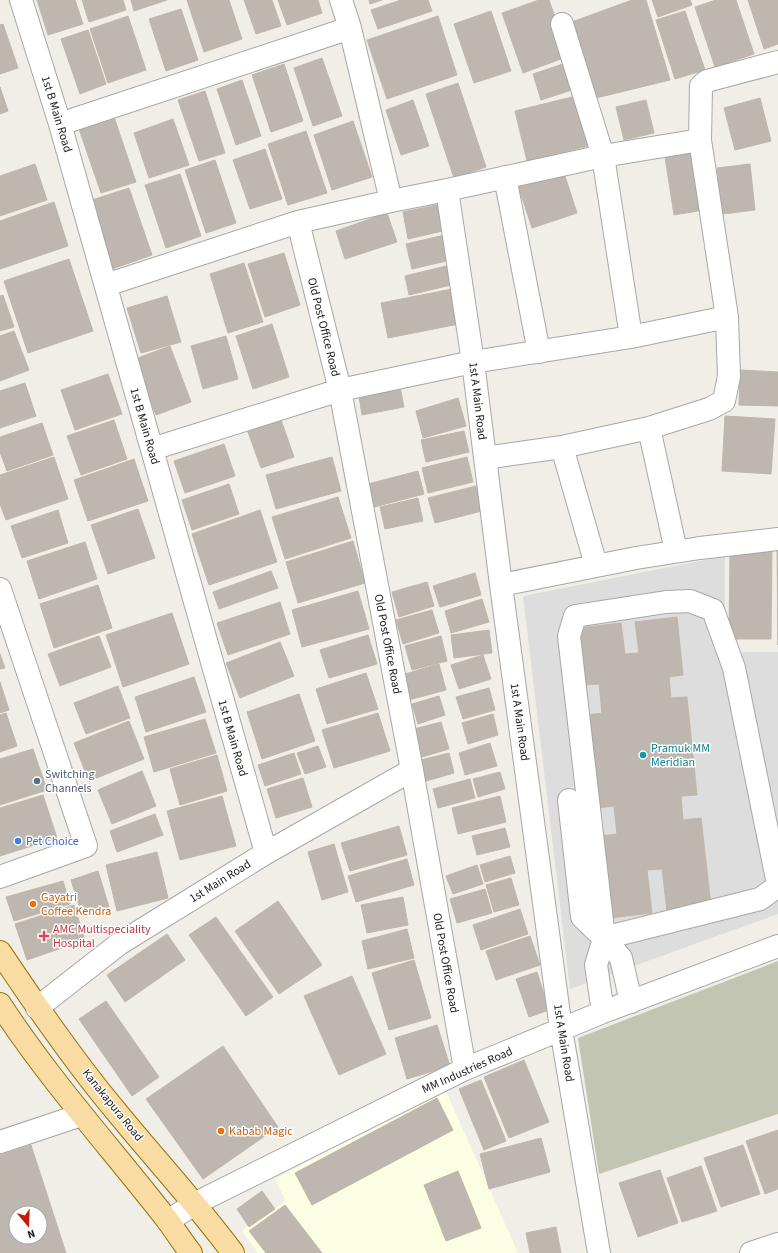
<svg xmlns="http://www.w3.org/2000/svg" width="778" height="1253" viewBox="0 0 778 1253" font-family="'Source Sans 3',sans-serif">
<style>
.residential{fill:#dedddd}
.education{fill:#fbfee2}
.construction{fill:#c3c5b3}
.building{fill:#bdb7b0;stroke:#c1b6aa;fill-rule:evenodd}
.lines{fill:none;stroke-linecap:round;stroke-linejoin:round}
.minor-casing{stroke:#a7a7a7;stroke-width:24}
.major-casing{stroke:#967406;stroke-width:24}
.minor{stroke:#fff;stroke-width:22}
.major{stroke:#f8dca4;stroke-width:22}
.culture-dot{fill:#0f9aa8;stroke:#fff;stroke-width:1.5}
.service-dot{fill:#5c6f8a;stroke:#fff;stroke-width:1.5}
.shop-dot{fill:#3f7fe0;stroke:#fff;stroke-width:1.5}
.food-dot{fill:#e8710a;stroke:#fff;stroke-width:1.5}
.health-dot{fill:#e0444e;stroke:#fff;stroke-width:1.5}
.labels{text-anchor:middle;stroke-width:3;stroke-linejoin:round;paint-order:stroke}
.street-label{font-size:12px;fill:#202020;stroke:#fff}
.culture-label{font-size:12px;fill:#0d838f;stroke:#fff;text-anchor:start}
.service-label{font-size:12px;fill:#4e5e75;stroke:#fff;text-anchor:start}
.shop-label{font-size:12px;fill:#366cbe;stroke:#fff;text-anchor:start}
.food-label{font-size:12px;fill:#c56008;stroke:#fff;text-anchor:start}
.health-label{font-size:12px;fill:#be3a42;stroke:#fff;text-anchor:start}
</style>
<rect width="100%" height="100%" fill="#f0eee7"/>
<path class="residential" d="M725,556V652H778V914L570,989L523,596Z"/>
<path class="education" d="M444,1087L518,1253H258L242,1231L286,1201L275,1179Z"/>
<path class="construction" d="M778,961V1114L599,1174L578,1038Z"/>
<path class="building" d="M37,0H75L83,24L48,35Z
M82,0H123L126,10L89,22Z
M131,0H167L134,11Z
M187,0H229L242,39L204,52Z
M244,0H272L281,26L256,34Z
M278,0H318L322,13L287,25Z
M369,0H382L370,4Z
M401,0H428L432,11L378,29L371,10Z
M539,0H549L569,56L523,73L502,13Z
M632,0H646L670,80L596,98L569,23Z
M652,0H690L692,5L658,17Z
M716,0H736L754,54L715,67L695,7Z
M748,0H778V44L764,49Z
M181,9L198,60L166,71L149,19Z
M491,11L511,71L474,83L454,24Z
M685,11L705,70L675,79L656,20Z
M128,16L146,70L108,83L90,29Z
M438,16L457,75L387,99L367,40Z
M3,24L18,68L0,74V25Z
M88,30L106,84L80,94L61,39Z
M322,58L342,116L313,126L294,68Z
M566,63L575,89L541,100L533,74Z
M284,64L303,121L271,132L252,75Z
M242,80L261,136L236,145L217,89Z
M458,83L486,167L454,178L426,94Z
M0,87L8,111L0,114Z
M205,91L225,153L199,161L178,100Z
M576,96L588,146L527,161L515,111Z
M760,98L771,141L735,150L724,108Z
M413,100L429,146L401,155L386,110Z
M646,100L654,133L624,140L616,107Z
M114,117L136,182L101,193L79,129Z
M173,119L189,165L149,178L134,133Z
M353,121L372,177L332,190L314,135Z
M306,131L327,193L288,205L268,144Z
M265,149L282,199L250,209L233,160Z
M695,153L704,210L674,215L665,157Z
M215,160L236,223L206,233L185,170Z
M35,164L47,200L0,216V176Z
M750,164L755,210L723,214L717,168Z
M562,167L577,213L532,228L517,182Z
M180,174L201,236L166,248L145,185Z
M129,188L152,255L112,269L89,201Z
M54,202L68,246L0,269V221Z
M441,204L447,230L408,239L403,212Z
M387,213L397,242L345,259L336,231Z
M449,234L455,259L412,269L406,244Z
M284,253L300,305L265,317L248,264Z
M69,259L93,331L28,353L4,281Z
M244,263L263,322L228,333L210,274Z
M446,266L451,285L409,295L405,276Z
M452,289L459,324L388,338L381,303Z
M3,295L14,327L0,331V296Z
M167,296L181,342L141,353L127,308Z
M272,324L289,377L253,389L236,336Z
M14,331L29,370L0,381V336Z
M226,336L238,379L203,389L191,346Z
M170,346L191,402L156,415L135,359Z
M740,370L778,372V406L739,405Z
M108,374L122,414L75,430L61,390Z
M399,382L404,407L362,415L358,390Z
M25,383L36,416L0,428V391Z
M458,398L466,426L423,438L416,411Z
M725,416L775,419L771,474L722,471Z
M114,420L127,459L81,475L67,436Z
M281,420L294,457L261,468L248,432Z
M42,423L53,455L7,471L0,452V437Z
M464,431L469,452L426,462L421,440Z
M224,444L235,476L185,493L174,461Z
M54,457L68,499L6,520L0,504V475Z
M332,457L341,491L276,509L266,475Z
M467,457L473,482L428,493L422,468Z
M134,459L148,501L88,521L74,480Z
M418,471L424,494L374,507L368,484Z
M229,484L239,514L192,530L182,500Z
M476,486L482,511L435,523L428,498Z
M338,497L351,538L285,559L272,517Z
M418,498L423,521L385,529L380,507Z
M138,509L155,558L108,574L91,525Z
M58,510L68,543L22,558L11,526Z
M260,510L277,562L209,585L192,534Z
M353,541L365,583L298,603L286,562Z
M85,542L97,579L39,599L27,561Z
M777,549H778V645Z
M730,550H772L771,639H729Z
M271,571L278,588L219,609L213,592Z
M475,573L481,595L440,607L433,586Z
M427,582L434,606L399,617L392,592Z
M98,585L112,628L54,648L40,604Z
M358,591L369,629L302,647L292,610Z
M482,599L489,622L451,633L445,611Z
M280,602L290,634L228,655L217,623Z
M432,610L439,633L403,644L396,620Z
M172,613L189,664L123,687L106,635Z
M677,617L683,675L669,677L671,698L687,697L697,795L681,796L683,820L701,818L711,906L667,911L662,869L647,870L652,913L609,918L600,836L617,834L614,806L598,808L588,715L602,713L599,684L585,685L578,628L621,623L625,654L639,653L635,622Z
M489,630L492,653L454,658L451,635Z
M368,635L377,664L329,678L320,650Z
M99,636L111,667L60,686L48,654Z
M441,636L447,661L412,670L405,646Z
M280,642L294,676L240,698L226,663Z
M0,654L5,668L0,669Z
M483,655L491,679L459,689L451,665Z
M439,664L446,690L405,701L398,676Z
M366,673L378,709L327,724L316,689Z
M194,677L206,712L146,732L135,697Z
M0,682L9,710L0,713Z
M118,686L130,718L86,734L74,703Z
M489,688L495,710L463,719L456,697Z
M299,694L315,741L262,759L247,712Z
M439,696L445,715L418,724L412,704Z
M6,713L17,746L0,752V715Z
M378,713L390,751L334,768L322,730Z
M493,714L498,735L468,744L462,723Z
M205,719L216,753L154,772L144,737Z
M129,721L144,759L89,781L74,743Z
M441,722L449,749L422,757L414,729Z
M490,743L497,766L465,775L459,753Z
M318,746L326,767L305,774L297,753Z
M33,749L47,790L0,805V759Z
M294,753L301,774L265,786L258,765Z
M449,753L454,773L423,782L417,761Z
M217,755L227,791L180,805L170,769Z
M142,771L156,806L112,824L98,790Z
M500,772L505,789L478,797L473,779Z
M303,778L312,807L276,818L267,789Z
M470,779L475,798L438,808L433,789Z
M43,795L57,838L0,856V808Z
M222,796L236,846L180,860L167,811Z
M500,796L506,822L458,834L452,808Z
M155,814L163,835L117,852L110,831Z
M399,826L407,855L350,871L341,843Z
M505,828L510,847L477,855L472,836Z
M334,844L348,892L322,900L308,852Z
M157,852L168,898L117,911L106,865Z
M510,856L515,873L485,882L480,865Z
M407,859L414,885L356,902L348,876Z
M477,865L483,884L453,894L446,876Z
M98,871L109,907L82,915L71,880Z
M511,878L519,905L494,912L486,885Z
M63,881L70,904L14,921L6,897Z
M485,889L492,913L457,923L450,899Z
M403,897L408,925L367,933L361,905Z
M278,901L322,965L279,994L235,931Z
M74,905L85,940L27,960L15,924Z
M520,909L528,934L481,950L473,925Z
M216,917L273,997L246,1016L189,935Z
M407,929L414,958L368,969L362,941Z
M167,934L185,960L125,1002L107,975Z
M530,936L540,965L496,980L486,951Z
M414,960L431,1018L389,1030L372,973Z
M537,972L549,1010L529,1017L516,979Z
M352,976L386,1054L339,1075L304,996Z
M106,1001L159,1077L132,1096L79,1019Z
M437,1025L450,1066L407,1079L395,1038Z
M223,1046L278,1127L203,1179L146,1099Z
M524,1060L549,1122L509,1138L484,1077Z
M481,1080L506,1141L484,1150L459,1089Z
M437,1098L453,1130L312,1205L295,1173Z
M778,1130V1189L765,1194L746,1141Z
M541,1138L550,1172L489,1189L480,1154Z
M31,1145L66,1253H0V1155ZM16,1213H40V1237H16Z
M743,1145L760,1194L721,1207L704,1158Z
M701,1166L717,1211L682,1222L667,1178Z
M660,1170L678,1223L638,1237L619,1183Z
M458,1171L481,1228L446,1241L424,1185Z
M262,1191L275,1209L249,1227L237,1209Z
M285,1205L322,1253H266L249,1231Z
M556,1227L561,1253H530L526,1233Z"/>
<g class="lines">
<defs>
<path id="minor" d="M21,0L60,124L266,853
M341,0L350,28L391,201
M562,24L603,156L631,337
M60,124L350,28
M700,140L727,317
M505,177L539,352
M447,190L473,362L501,585L561,1029L599,1253
M298,222L340,390L412,770L465,1069
M106,285L298,222L391,201L447,190L603,156L700,140L701,86L707,81L714,79L778,62
M649,428L676,551
M562,447L596,565
M152,449L340,390L473,362L631,337L727,317L729,376L724,401L709,409L649,428L562,447L485,458
M501,585L636,558L700,548L778,539
M0,589L86,846L0,877
M569,800L582,917L604,938L621,958L631,1002
M604,938L760,899L778,886
M37,1008L119,944L266,853L412,770
M603,1012L596,965L604,938L569,636L575,616L666,602L690,601L713,610L734,668L778,884
M0,1142L81,1115
M168,1221L194,1204L465,1069L603,1012L778,946
M751,1253L778,1244"/>
<path id="major" d="M0,952C36,1006 73,1060 115,1110C154,1158 196,1203 233,1253
M0,1004C50,1081 112,1149 168,1221C176,1232 183,1243 191,1253"/>
</defs>
<use href="#minor" class="minor-casing"/>
<use href="#major" class="major-casing"/>
<use href="#minor" class="minor"/>
<use href="#major" class="major"/>
</g>
<circle class="culture-dot" cx="643" cy="755" r="4"/>
<circle class="service-dot" cx="37" cy="781" r="4"/>
<circle class="shop-dot" cx="18" cy="841" r="4"/>
<g class="food-dot">
<circle cx="33" cy="904" r="4"/>
<circle cx="221" cy="1131" r="4"/>
</g>
<path class="health-dot" d="M42 930h4v4h4v4h-4v4h-4v-4h-4v-4h4z"/>
<g class="labels">
<g class="street-label">
<text transform="translate(57 114) rotate(73)" y="4">1st B Main Road</text>
<text transform="translate(324 327) rotate(76)" y="4">Old Post Office Road</text>
<text transform="translate(478 401) rotate(83)" y="4">1st A Main Road</text>
<text transform="translate(145 426) rotate(74)" y="4">1st B Main Road</text>
<text transform="translate(388 644) rotate(79)" y="4">Old Post Office Road</text>
<text transform="translate(520 722) rotate(82)" y="4">1st A Main Road</text>
<text transform="translate(233 738) rotate(74)" y="4">1st B Main Road</text>
<text transform="translate(220 881) rotate(-32)" y="4">1st Main Road</text>
<text transform="translate(446 963) rotate(80)" y="4">Old Post Office Road</text>
<text transform="translate(564 1043) rotate(81)" y="4">1st A Main Road</text>
<text transform="translate(467 1070) rotate(-24)" y="4">MM Industries Road</text>
<text transform="translate(113 1105) rotate(51)" y="4">Kanakapura Road</text>
</g>
<g class="culture-label">
<text x="651" y="752">Pramuk MM<tspan x="651" dy="14">Meridian</tspan></text>
</g>
<g class="service-label">
<text x="45" y="778">Switching<tspan x="45" dy="14">Channels</tspan></text>
</g>
<g class="shop-label">
<text x="26" y="845">Pet Choice</text>
</g>
<g class="food-label">
<text x="41" y="901">Gayatri<tspan x="41" dy="14">Coffee Kendra</tspan></text>
<text x="229" y="1135">Kabab Magic</text>
</g>
<g class="health-label">
<text x="53" y="933">AMC Multispeciality<tspan x="53" dy="14">Hospital</tspan></text>
</g>
</g>
<g transform="translate(28 1225) rotate(161)"><circle r="19" fill="#ffffff" stroke="#a6a6a6"/>
<path d="M0-3L7 15L0 10L-7 15Z" fill="#c81a08"/>
<text y="-6" font-size="11" font-weight="bold" text-anchor="middle" fill="#202020">N</text>
</g>
</svg>
